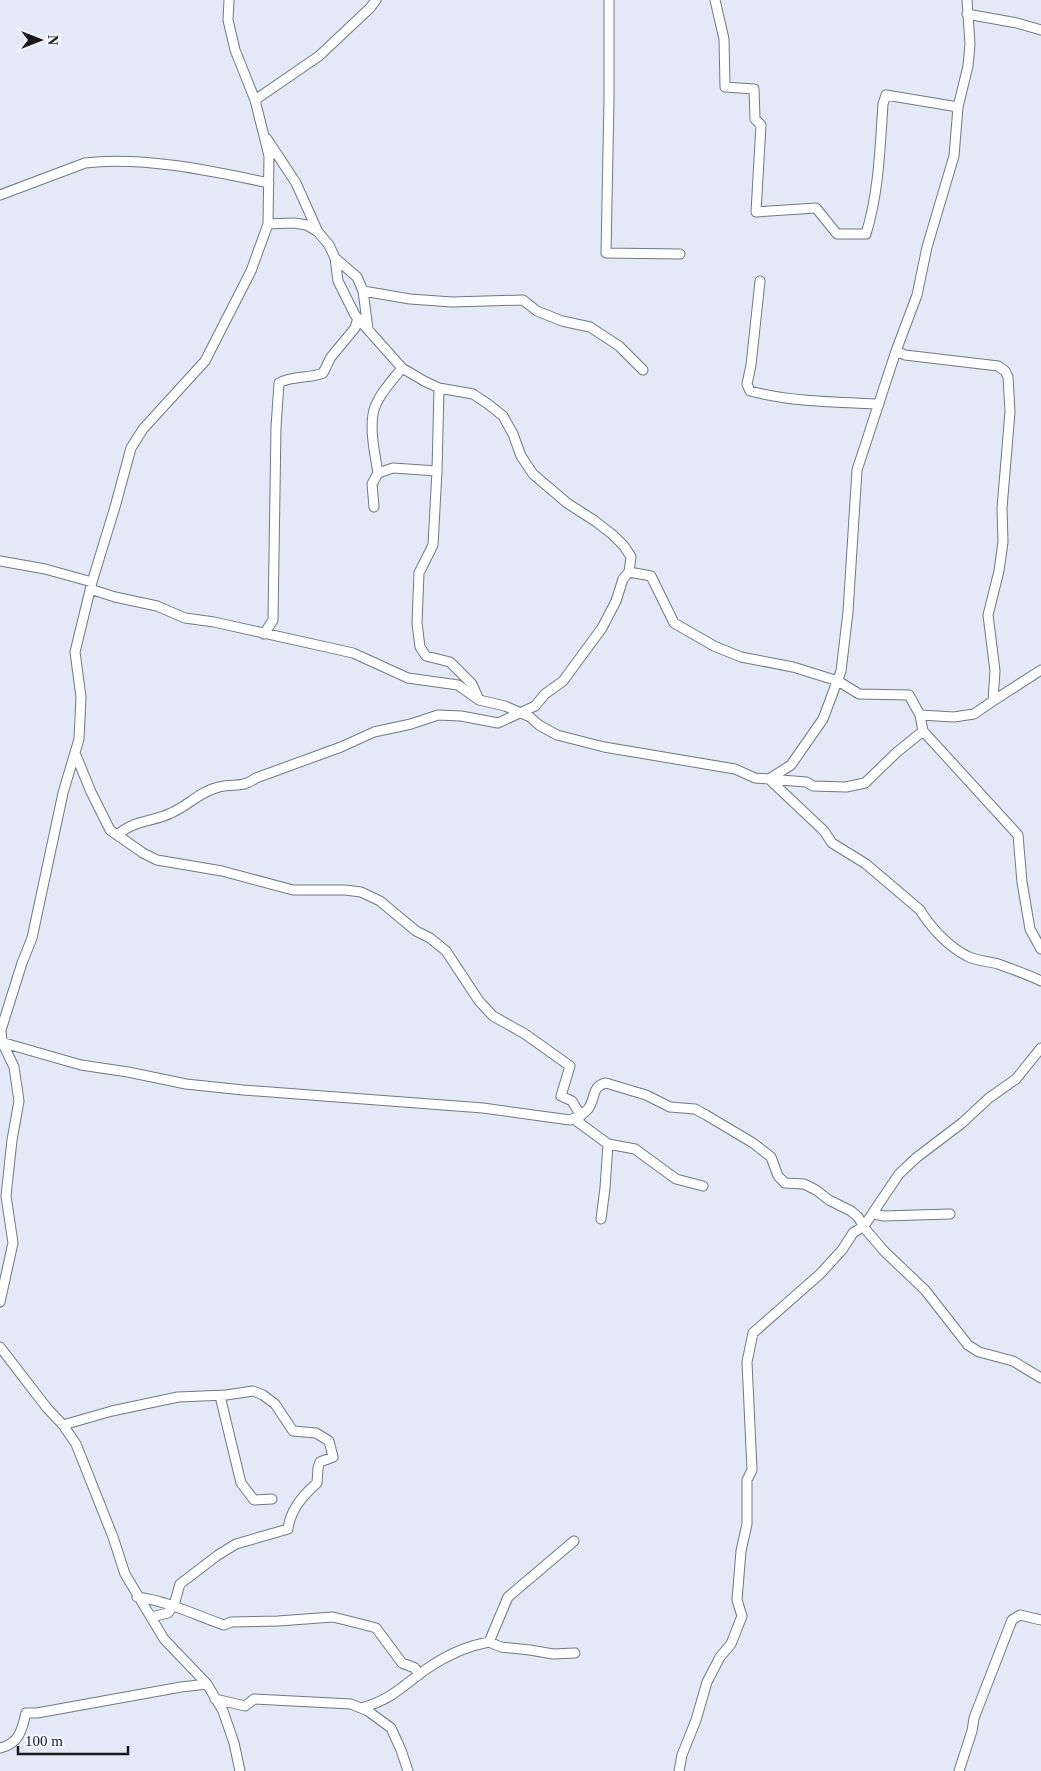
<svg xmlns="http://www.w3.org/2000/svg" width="1041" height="1771" viewBox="0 0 1041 1771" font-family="Georgia,serif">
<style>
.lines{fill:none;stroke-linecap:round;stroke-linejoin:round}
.minor-casing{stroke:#727883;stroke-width:11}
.minor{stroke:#fff;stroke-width:9}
</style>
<rect width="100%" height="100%" fill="#e3e9f6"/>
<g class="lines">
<defs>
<path id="minor" d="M609,0V100L606,253L680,254
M715,0L724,39L725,87L754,89L755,119L761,125L756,212L816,208L837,234H866C879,192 880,147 883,104L886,95L958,107
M967,14L1017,23L1041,30
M255,100L319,56L370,8L376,0
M267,139L296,183L318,232
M0,195L85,163C143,156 212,171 269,183
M335,258L357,277L363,291L368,329
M760,281L751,365L747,384L750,391C792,402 836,402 879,404
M363,291L410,299L452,302L523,300L537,311L562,321L590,327L619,346L643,370
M896,351L905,355L998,366L1005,371L1008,377L1010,412L1002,508L1003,542L999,571L988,615L995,671L993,701L1041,670
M437,471L433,545L419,573L417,623L420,647L426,656L450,662L472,684L479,700
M378,473C375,454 370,433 373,414C376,397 392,381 402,368
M374,507L372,484L378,473L393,468L437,471L439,388
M0,561L45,569L92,582
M629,572L651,576L674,623L714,646L741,657L793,667L838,681L859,694L909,695L920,715
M90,589L115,597L157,606L185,618L214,622L353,653L408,678L458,685L479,700L505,706L530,717L539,725L557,735L604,747L735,769L755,778L769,779L791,765L823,719L841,671L848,612L857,470L896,351L917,295L927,247L954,156L958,107L968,66L970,44L967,0
M264,634L273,620L276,427L279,383C294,375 309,379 323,373L331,357L355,328L358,318
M993,701L974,714L954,717L920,715L923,731L1018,835L1022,882L1030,929L1041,949
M75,753L91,792L110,830L143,853L157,860L222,871L293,890H345L361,892L380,901L416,931L430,938L446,951L479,1001L493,1016L525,1034L570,1066L561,1096L572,1101L581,1116
M769,779L824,831L832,843L866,864L920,910C931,928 949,947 967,956C976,961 988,961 998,964C1012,969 1027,974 1041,981
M769,779L806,782L813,786L846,787L865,783L896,753L923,731
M118,835C133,820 153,822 171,813C188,806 200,791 219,787C235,783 240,789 256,778L341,747L374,732L411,724L438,715L461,716L498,723L535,706L545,694L563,681L602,628L616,601L623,579L629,572L631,557L624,546L613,535L595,521L567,503L533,474L521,456L513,434L503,416L488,404L473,394L439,388L424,381L402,368L355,315L338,281L335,258L329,245L318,232L307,225L294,223L268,224
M1,1042L81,1065L128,1072L186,1084L243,1090L483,1108L570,1120C577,1117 583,1115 588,1109C596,1099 591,1086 606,1083L646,1095L670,1107L695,1109L706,1115L753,1143L771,1157L778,1176L785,1183L804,1184L816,1190L829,1200L851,1211L858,1217L866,1230L885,1252L925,1290L968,1345L979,1352L1013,1361L1041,1378
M574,1119L608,1144L635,1149L676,1179L703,1186
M873,1214L884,1216L950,1214
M601,1219L605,1188L608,1144
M0,1302L13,1243L6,1196L12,1140L19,1101L14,1067L2,1042L1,1030L22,963L32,938L63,793L79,739L81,697L75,652L92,582L115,507L131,448L143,429L205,361L251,271L268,224L269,156L255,100L235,50L228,20L229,0
M0,1347L47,1408L63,1425L76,1444L113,1537L125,1574L164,1639L207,1684L223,1711L234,1743L240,1771
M220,1396L241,1483L254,1500L272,1499
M63,1425L112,1411L178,1397L226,1395L253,1391L263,1395L275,1404L293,1431L316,1433L329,1441L333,1457L320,1462L318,1468L317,1483C303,1495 290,1510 288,1529L236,1544L218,1555L180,1584L174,1605L168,1613L151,1617
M137,1597C168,1601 195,1615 224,1625L231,1622L278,1621L333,1617L357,1623L376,1628L402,1663L415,1668L419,1675
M489,1642L501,1647L530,1650L553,1654L575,1653
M215,1699L245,1706L254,1699L351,1704L368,1711L391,1728L401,1750L408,1771
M361,1708C392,1700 403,1685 428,1668C447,1655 466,1646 489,1642L508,1597L574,1541
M0,1748C19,1744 22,1730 26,1713H37L181,1687L207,1684
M679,1771L682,1755L696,1720L707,1682L720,1657L731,1644L742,1616L737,1600L741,1551L747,1524V1480L752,1470L747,1362L753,1333L820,1274L842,1250L853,1233L864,1226L899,1174L916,1158L962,1123L989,1098L1016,1079L1041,1048
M959,1771L972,1731L974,1718L1012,1620L1020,1615L1041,1620"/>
</defs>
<use href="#minor" class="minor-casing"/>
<use href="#minor" class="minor"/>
</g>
<g transform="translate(40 40) rotate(90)" stroke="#f2f6fe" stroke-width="4" paint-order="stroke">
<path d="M0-4L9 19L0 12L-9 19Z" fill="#17191e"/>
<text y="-8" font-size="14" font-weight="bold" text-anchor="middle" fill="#17191e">N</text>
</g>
<path d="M18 1746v8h110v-8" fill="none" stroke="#17191e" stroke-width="2.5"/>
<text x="25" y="1746" font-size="15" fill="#17191e" stroke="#f2f6fe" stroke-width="4" paint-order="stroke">100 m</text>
</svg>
